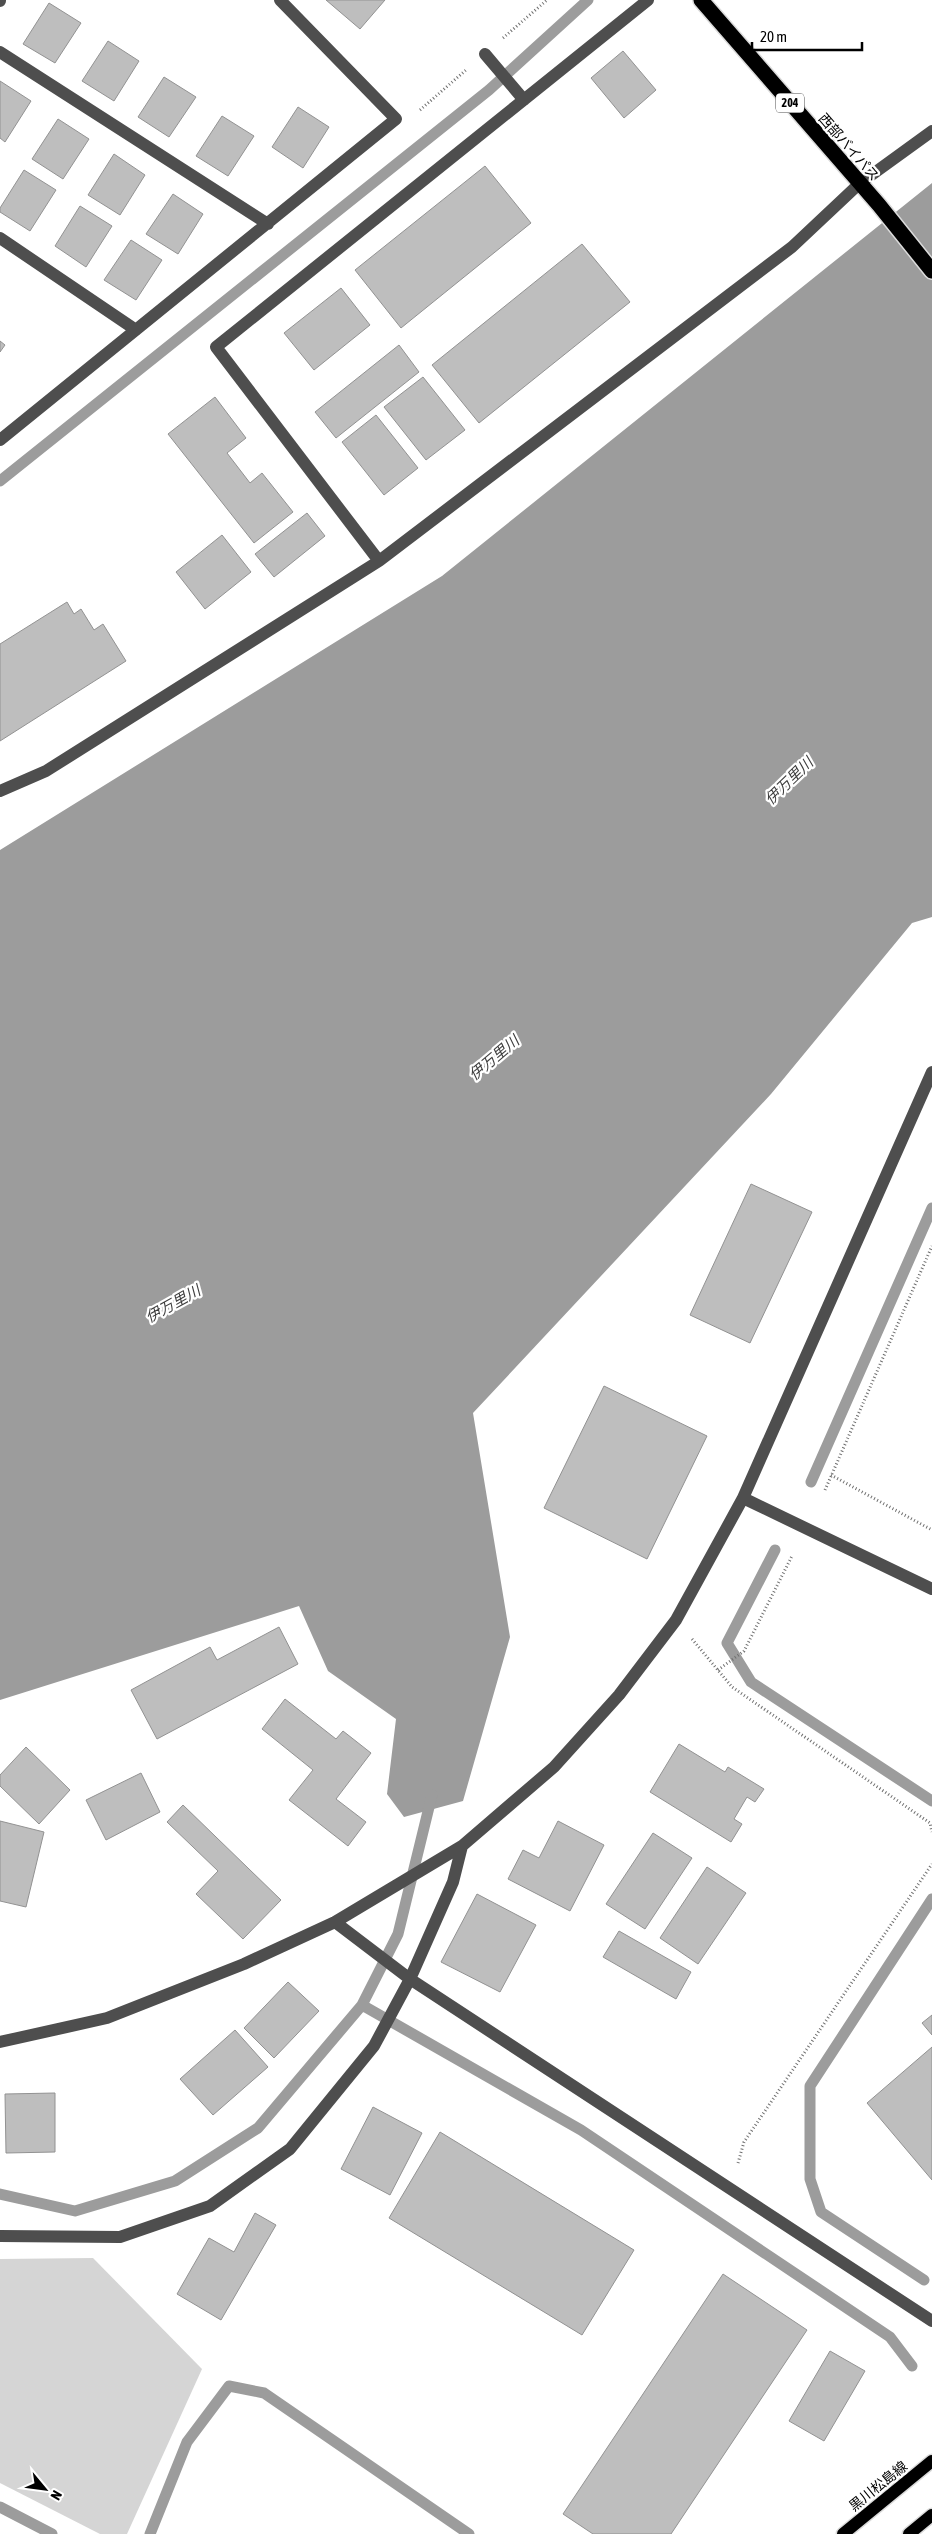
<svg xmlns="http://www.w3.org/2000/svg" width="932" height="2534" viewBox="0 0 932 2534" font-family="'Asap Condensed','Noto Sans JP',sans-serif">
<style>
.green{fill:#d5d5d5}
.water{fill:#9c9c9c}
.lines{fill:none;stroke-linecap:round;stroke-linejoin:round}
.stream{stroke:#9c9c9c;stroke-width:11}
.building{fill:#bebebe;stroke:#929292}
.major-casing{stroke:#dbdbdb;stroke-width:15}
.highway-casing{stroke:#dbdbdb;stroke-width:18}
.path{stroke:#707070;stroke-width:3;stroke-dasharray:1 2.5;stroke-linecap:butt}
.minor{stroke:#4e4e4e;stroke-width:12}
.major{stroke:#000;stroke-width:12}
.highway{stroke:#000;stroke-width:15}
.labels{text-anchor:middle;stroke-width:4.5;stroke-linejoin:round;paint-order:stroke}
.shield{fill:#fff;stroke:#4c4c4c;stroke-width:1}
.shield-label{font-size:12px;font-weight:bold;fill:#000}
.street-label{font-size:14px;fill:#000;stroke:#fff}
.water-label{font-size:15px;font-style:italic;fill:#3d3d3d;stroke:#fff}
</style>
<rect width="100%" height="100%" fill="#fff"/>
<path class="green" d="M93,2258L202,2369L127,2534H100L0,2483V2259Z"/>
<path class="water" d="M932,183V917L912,923L771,1094L473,1413L510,1637L463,1801L404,1817L387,1794L396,1719L328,1671L299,1606L0,1700V850L442,576Z"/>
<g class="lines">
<path class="stream" d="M0,481L489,90L588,0
M811,1482L932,1208
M775,1550L727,1643L751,1682L932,1801
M362,2005L581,2130L890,2337L912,2366
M0,2194L75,2211L175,2181L258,2128L362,2005L398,1934L432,1795
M924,2280L821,2212L810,2179V2086L932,1899
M0,2507L52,2534
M150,2534L187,2442L229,2386L264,2393L469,2534"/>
</g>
<path class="building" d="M326,0H385L360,29Z
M49,3L81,23L55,63L23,44Z
M108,41L139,61L114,101L82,81Z
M623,51L656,90L624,118L591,78Z
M164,77L196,97L169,137L138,117Z
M0,81L31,101L5,142L0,138Z
M298,107L329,127L303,168L272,147Z
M222,116L254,136L228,176L196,156Z
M58,119L89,139L63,179L32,159Z
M114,154L145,175L120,215L88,195Z
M485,166L531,223L401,328L355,270Z
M24,170L56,190L30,231L0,212V208Z
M173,194L203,214L178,254L146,234Z
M80,206L112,226L86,267L55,246Z
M131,240L162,260L136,300L104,280Z
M582,244L630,302L479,423L432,365Z
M341,288L370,325L314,370L284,333Z
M0,341L5,345L0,352Z
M399,345L419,372L336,438L315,412Z
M423,377L465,430L426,460L384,407Z
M215,397L246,438L227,453L250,483L262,473L293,512L254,543L168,434Z
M376,415L418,468L384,495L342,442Z
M307,513L325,536L274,577L255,554Z
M222,535L251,572L205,609L176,572Z
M67,602L74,614L81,609L94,630L103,624L126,661L0,741V644Z
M751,1184L812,1212L750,1343L690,1315Z
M604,1386L707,1436L647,1559L544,1508Z
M279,1627L298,1664L157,1739L131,1690L210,1647L217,1660Z
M285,1699L336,1739L343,1731L371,1753L336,1799L366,1822L348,1846L289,1800L313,1770L262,1729Z
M679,1744L725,1772L728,1767L764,1789L755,1802L747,1797L734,1819L742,1824L731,1842L650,1792Z
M26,1747L70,1790L39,1824L0,1786V1775Z
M141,1773L160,1812L106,1840L86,1800Z
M183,1805L281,1900L243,1939L196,1894L218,1871L167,1822Z
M0,1821L44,1832L26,1907L0,1901Z
M558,1821L604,1845L570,1911L508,1879L523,1850L539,1858Z
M653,1833L692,1858L645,1929L606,1904Z
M707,1867L746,1893L698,1964L660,1938Z
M477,1894L536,1925L500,1992L441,1962Z
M619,1931L691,1972L676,1999L603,1957Z
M288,1982L319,2011L274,2058L244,2028Z
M932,2015V2035L922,2023Z
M235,2030L268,2067L213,2115L180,2079Z
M932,2047V2180L867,2103Z
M55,2093V2152L6,2153L5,2094Z
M373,2107L422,2133L390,2195L341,2169Z
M440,2132L634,2250L582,2335L389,2218Z
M255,2213L276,2225L221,2320L177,2294L209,2238L234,2252Z
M723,2274L807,2330L671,2534H593L563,2514Z
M830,2351L865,2371L824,2441L789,2421Z"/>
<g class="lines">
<defs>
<path id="major" d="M843,2534L932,2461
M909,2534L932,2515"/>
<path id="highway" d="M701,0L879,205L932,271"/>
</defs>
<use href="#major" class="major-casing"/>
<use href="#highway" class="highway-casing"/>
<path class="path" d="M503,38L547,0
M420,110L466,70
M831,1475L932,1530
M825,1490L932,1246
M692,1639L732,1687L930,1823L932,1832
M718,1670L744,1651L792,1556
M738,2163L744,2142L932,1864"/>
<path class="minor" d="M0,1V0
M0,52L268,224
M485,54L524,100
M0,238L136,330
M0,440L396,119L280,0
M379,561L216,347L648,0
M0,791L46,771L379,561L792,247L859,184L932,131
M743,1498L932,1589
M335,1922L410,1979L932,2321
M0,2042L107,2018L244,1964L335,1922L462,1846L554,1767L619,1695L676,1620L743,1498L932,1072
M0,2236L120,2237L210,2206L290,2149L374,2046L410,1979L453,1882L462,1846"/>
<use href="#major" class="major"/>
<use href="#highway" class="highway"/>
</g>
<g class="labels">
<rect class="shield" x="776" y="93.5" width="28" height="19" rx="4"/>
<g class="shield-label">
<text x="790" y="107">204</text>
</g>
<g class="street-label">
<text transform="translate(849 147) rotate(49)" y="5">西部バイパス</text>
<text transform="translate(878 2486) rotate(-39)" y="5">黒川松島線</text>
</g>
<g class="water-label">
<text transform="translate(789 781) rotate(-44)" y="5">伊万里川</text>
<text transform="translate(494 1058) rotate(-40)" y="5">伊万里川</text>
<text transform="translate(173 1304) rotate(-29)" y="5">伊万里川</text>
</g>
</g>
<g transform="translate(45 2489) rotate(119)" stroke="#ffffff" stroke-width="4" paint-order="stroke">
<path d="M0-4L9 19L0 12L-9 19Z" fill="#000000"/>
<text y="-8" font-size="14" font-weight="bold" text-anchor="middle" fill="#000000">N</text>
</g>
<path d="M752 42v8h110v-8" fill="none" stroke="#000000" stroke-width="2.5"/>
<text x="760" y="42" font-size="15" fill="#000000" stroke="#ffffff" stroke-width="4" paint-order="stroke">20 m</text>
</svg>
